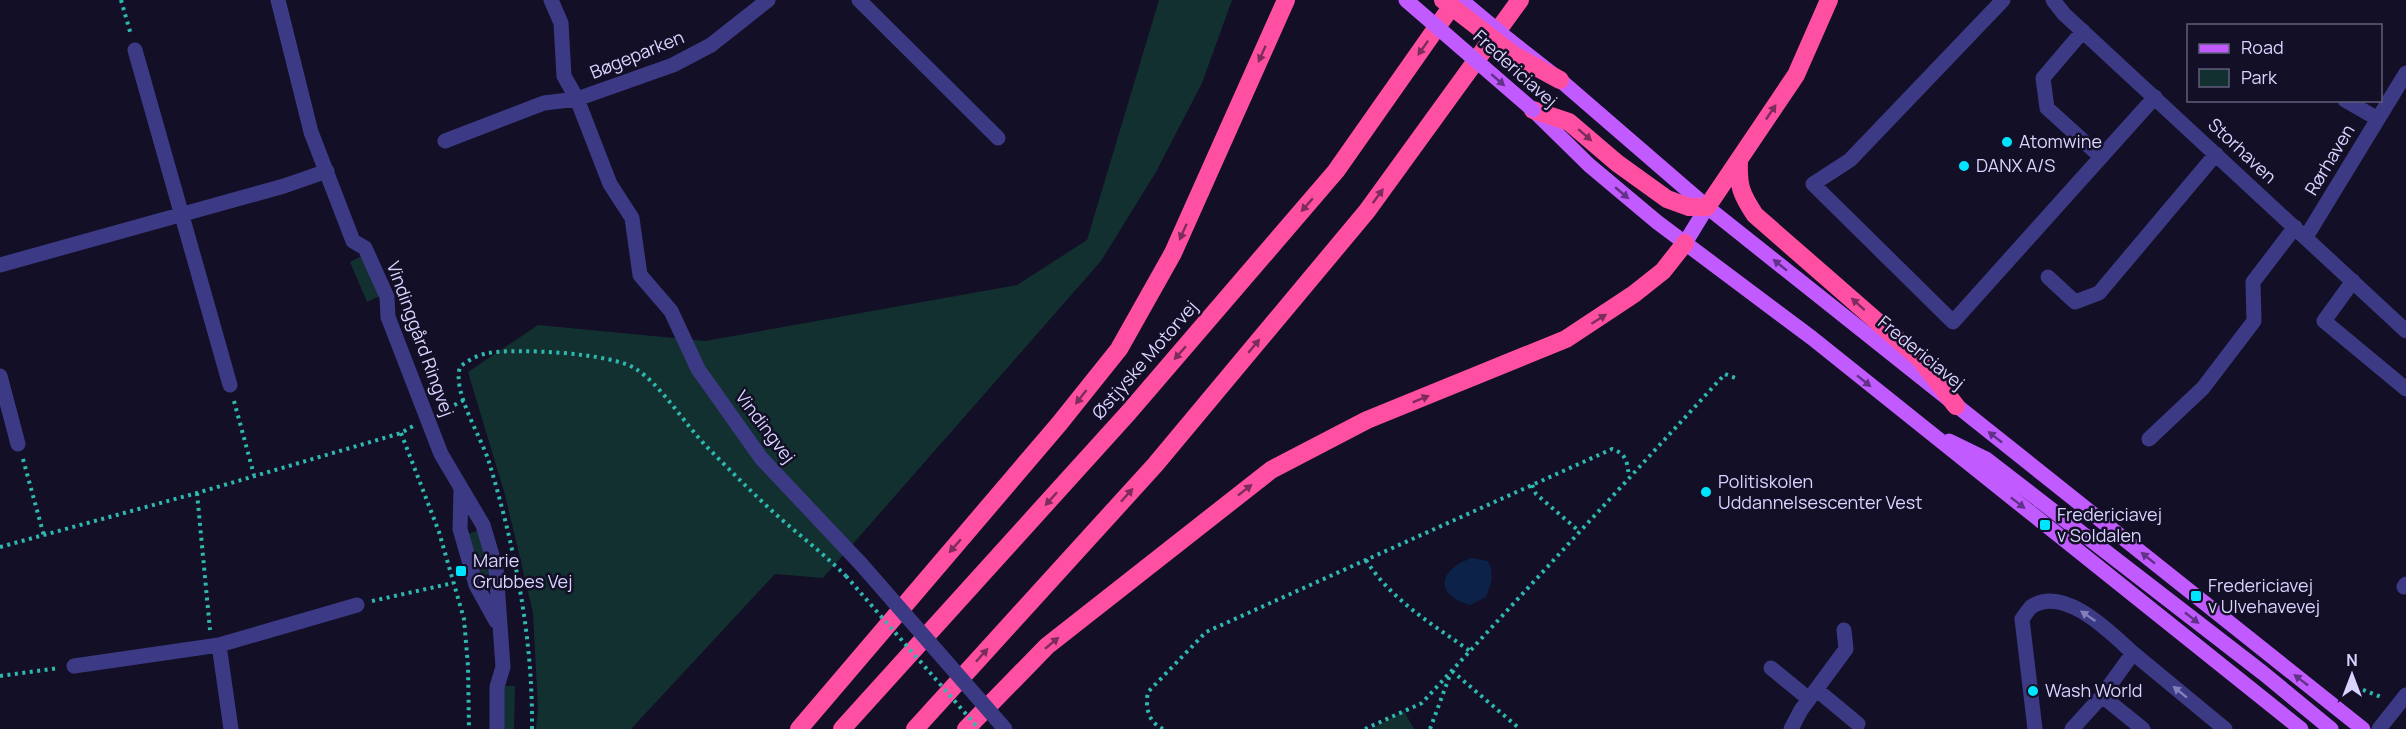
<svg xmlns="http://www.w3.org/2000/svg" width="2406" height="729" viewBox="0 0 2406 729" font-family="Manrope,sans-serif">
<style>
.green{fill:#12302f}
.water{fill:#0c2248}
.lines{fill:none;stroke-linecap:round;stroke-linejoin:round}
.path{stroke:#2fb8b0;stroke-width:4;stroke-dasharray:3 4.5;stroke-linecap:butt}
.minor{stroke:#3d3a85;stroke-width:15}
.major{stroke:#c25bff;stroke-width:15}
.highway{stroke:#ff4fa3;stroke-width:18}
.path-bridge{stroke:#2fb8b0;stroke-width:4;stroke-dasharray:3 4.5;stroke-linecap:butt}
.minor-bridge{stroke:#3d3a85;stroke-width:15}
.major-bridge{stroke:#c25bff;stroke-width:15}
.highway-bridge{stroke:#ff4fa3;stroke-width:18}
.oneway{fill:#7d2c5e}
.oneway2{fill:#623188}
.oneway3{fill:#837fbc}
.poi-dot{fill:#00e5ff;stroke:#130f26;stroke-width:2}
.labels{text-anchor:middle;stroke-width:5;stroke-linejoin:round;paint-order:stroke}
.street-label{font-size:18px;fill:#d9d4ff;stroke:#130f26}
.poi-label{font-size:18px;fill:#d9d4ff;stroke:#130f26;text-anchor:start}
</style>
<rect width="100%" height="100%" fill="#130f26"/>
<path class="green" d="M1159,0H1232L1202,83L1156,172L1101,261L823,578L775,574L631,729H536L538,709L533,613L505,495L468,372L538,325L705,341L1017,285L1087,240Z
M362,256L380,296L367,302L350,262Z
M477,531L490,574L481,577L467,534Z
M504,686H515L514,729H503Z
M1404,711L1414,729H1371Z"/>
<path class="water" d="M1471,558L1488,561C1495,574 1491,583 1486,597L1470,605C1433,594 1439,570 1471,558Z"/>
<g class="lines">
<path class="path" d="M121,0L131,35
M234,401L254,475
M441,412L464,400
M401,433L439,532L464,619L468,666L469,729
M23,459L44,536
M1532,485L1536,494L1579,531
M197,493L210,630
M0,547L197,493L401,433L413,426
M1366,560C1391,600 1432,624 1470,651
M372,601L453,583
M1452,671L1520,729
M0,676L59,668
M2356,687L2381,697
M532,729C533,638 515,548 489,462C481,436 452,392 460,367C468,360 478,355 488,353C517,348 613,353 636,369C660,384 685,424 706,446C731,471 755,496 781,519C803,538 826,556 846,576
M1163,729C1148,722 1145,707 1148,692L1206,632L1612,449C1627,454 1627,462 1629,477
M1365,729L1422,703L1725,374L1738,379
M1430,729L1450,675"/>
<path class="minor" d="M278,0L311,132L353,241L365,248L387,297L388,317L441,454L483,525L496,569L503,667L497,687V729
M551,0L561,23L564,76L577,99L610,184L632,218L640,275L671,311L698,369L761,458L861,564
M859,0L998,138
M2003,0L1850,160L1813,184L1953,322L2155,97
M2053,0L2064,14L2406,331
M2083,31L2043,78L2047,108L2101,157
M135,50L230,385
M2345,100L2378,119
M445,141L544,103L577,99L673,65L711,45L768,0
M2306,237L2406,73
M0,265L284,186L327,171
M2048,277L2075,302L2099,293L2216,154
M2353,281L2324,321L2406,389
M0,376L18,444
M2149,439L2203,388L2254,321L2253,282L2295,227
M461,488L460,529L476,585L496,621
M2404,587L2406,584
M219,645L231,729
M74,666L219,645L357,605
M1771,668L1809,699
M1817,690L1858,724
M2102,696L2133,653L2225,729
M1791,729L1801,710L1846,649L1844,630
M2035,729L2022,619C2025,615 2028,610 2031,607C2064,584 2112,634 2133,653
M2072,729L2102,696L2143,729
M2379,729L2406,695"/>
<path class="major" d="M1509,40L1560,80L1707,207L2363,729
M1533,110L1589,165L1657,222L1812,338L2301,729
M1685,243L1707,207
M1949,441L1986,459L2263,673L2331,729"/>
<path class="highway" d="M1533,110L1569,122L1617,163L1667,199L1689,207H1707L1796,75L1829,0
M1739,161C1738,186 1741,194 1755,215L1920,359L1956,406
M799,729L1059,424L1119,349L1173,253L1286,0
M842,729L1129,412L1336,171L1456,0
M915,729L1155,465L1367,211L1520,0
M966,729L1047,646L1271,470L1367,420L1566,339L1634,294L1663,271L1685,243"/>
<path class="path-bridge" d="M846,576L979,729"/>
<path class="minor-bridge" d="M861,564L1005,729"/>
<path class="major-bridge" d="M1406,0L1533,110
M1461,0L1509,40"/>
<path class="highway-bridge" d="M1443,0L1514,55L1560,80"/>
</g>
<defs><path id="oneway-solid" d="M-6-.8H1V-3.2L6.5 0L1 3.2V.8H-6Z" transform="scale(1.5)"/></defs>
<g class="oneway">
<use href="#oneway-solid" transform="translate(1423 48) rotate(125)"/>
<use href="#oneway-solid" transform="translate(1262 54) rotate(114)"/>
<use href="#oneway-solid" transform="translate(1771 112) rotate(-56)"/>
<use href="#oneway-solid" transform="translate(1585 135) rotate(41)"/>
<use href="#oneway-solid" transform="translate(1378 196) rotate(-54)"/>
<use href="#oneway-solid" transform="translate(1307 205) rotate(131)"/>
<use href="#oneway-solid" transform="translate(1183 232) rotate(114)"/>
<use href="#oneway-solid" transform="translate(1858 304) rotate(-138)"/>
<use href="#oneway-solid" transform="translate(1599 319) rotate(-32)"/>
<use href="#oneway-solid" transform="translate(1254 346) rotate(-50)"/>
<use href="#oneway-solid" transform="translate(1180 353) rotate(131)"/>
<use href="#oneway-solid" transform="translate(1081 397) rotate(128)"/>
<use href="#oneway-solid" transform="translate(1421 399) rotate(-22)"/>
<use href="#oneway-solid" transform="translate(1245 490) rotate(-38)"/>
<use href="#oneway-solid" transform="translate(1127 495) rotate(-48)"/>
<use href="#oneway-solid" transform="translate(1051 499) rotate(132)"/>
<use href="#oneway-solid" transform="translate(955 546) rotate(131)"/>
<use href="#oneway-solid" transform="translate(1052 643) rotate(-40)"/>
<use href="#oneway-solid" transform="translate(982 655) rotate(-48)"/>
</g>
<g class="oneway2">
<use href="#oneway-solid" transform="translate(1498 80) rotate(41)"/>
<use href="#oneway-solid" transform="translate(1622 193) rotate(40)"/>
<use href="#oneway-solid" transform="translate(1780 265) rotate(-141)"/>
<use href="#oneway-solid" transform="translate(1864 381) rotate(39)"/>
<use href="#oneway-solid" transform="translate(1995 437) rotate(-142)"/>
<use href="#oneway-solid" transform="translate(2018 503) rotate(38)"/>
<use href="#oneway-solid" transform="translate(2148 558) rotate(-141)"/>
<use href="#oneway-solid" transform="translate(2192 618) rotate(38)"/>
<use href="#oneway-solid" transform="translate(2301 680) rotate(-142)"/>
</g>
<g class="oneway3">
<use href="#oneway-solid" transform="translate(2088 616) rotate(-146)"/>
<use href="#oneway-solid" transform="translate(2180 692) rotate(-141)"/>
</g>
<g class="poi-dot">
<circle cx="2007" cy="142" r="6"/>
<circle cx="1964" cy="166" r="6"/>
<circle cx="1706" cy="492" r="6"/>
<rect x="2039" y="519" width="12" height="12" rx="3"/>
<rect x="455" y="565" width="12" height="12" rx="3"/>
<rect x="2190" y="590" width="12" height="12" rx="3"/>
<circle cx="2033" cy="691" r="6"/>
</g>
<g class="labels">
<g class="street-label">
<text transform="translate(637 55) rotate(-22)" y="6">Bøgeparken</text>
<text transform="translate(1515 69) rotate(42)" y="6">Fredericiavej</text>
<text transform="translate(2242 151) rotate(43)" y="6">Storhaven</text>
<text transform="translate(2330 160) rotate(-59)" y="6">Rørhaven</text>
<text transform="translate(420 339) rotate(70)" y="6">Vindinggård Ringvej</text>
<text transform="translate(1921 353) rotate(39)" y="6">Fredericiavej</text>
<text transform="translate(1145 360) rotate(-49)" y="6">Østjyske Motorvej</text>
<text transform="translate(765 427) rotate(53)" y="6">Vindingvej</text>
</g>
<g class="poi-label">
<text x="2019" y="148">Atomwine</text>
<text x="1976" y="172">DANX A/S</text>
<text x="1718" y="488">Politiskolen<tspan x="1718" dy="21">Uddannelsescenter Vest</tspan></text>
<text x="2057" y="521">Fredericiavej<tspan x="2057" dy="21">v Soldalen</tspan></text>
<text x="473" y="567">Marie<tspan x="473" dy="21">Grubbes Vej</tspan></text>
<text x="2208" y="592">Fredericiavej<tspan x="2208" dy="21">v Ulvehavevej</tspan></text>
<text x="2045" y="697">Wash World</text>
</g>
</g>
<rect x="2187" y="24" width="195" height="78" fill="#130f26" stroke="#625e7d" stroke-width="1.5"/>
<rect x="2199" y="44" width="30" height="9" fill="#c25bff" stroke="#625e7d" stroke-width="1.5"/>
<text x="2241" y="54" font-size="18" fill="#d9d4ff">Road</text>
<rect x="2199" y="69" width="30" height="18" fill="#12302f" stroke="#625e7d" stroke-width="1.5"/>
<text x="2241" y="84" font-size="18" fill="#d9d4ff">Park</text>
<g transform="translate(2352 675)" stroke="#130f26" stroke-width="4.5" paint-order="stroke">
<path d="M0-4.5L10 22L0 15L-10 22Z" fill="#d9d4ff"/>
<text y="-9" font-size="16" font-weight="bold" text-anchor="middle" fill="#d9d4ff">N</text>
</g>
</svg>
